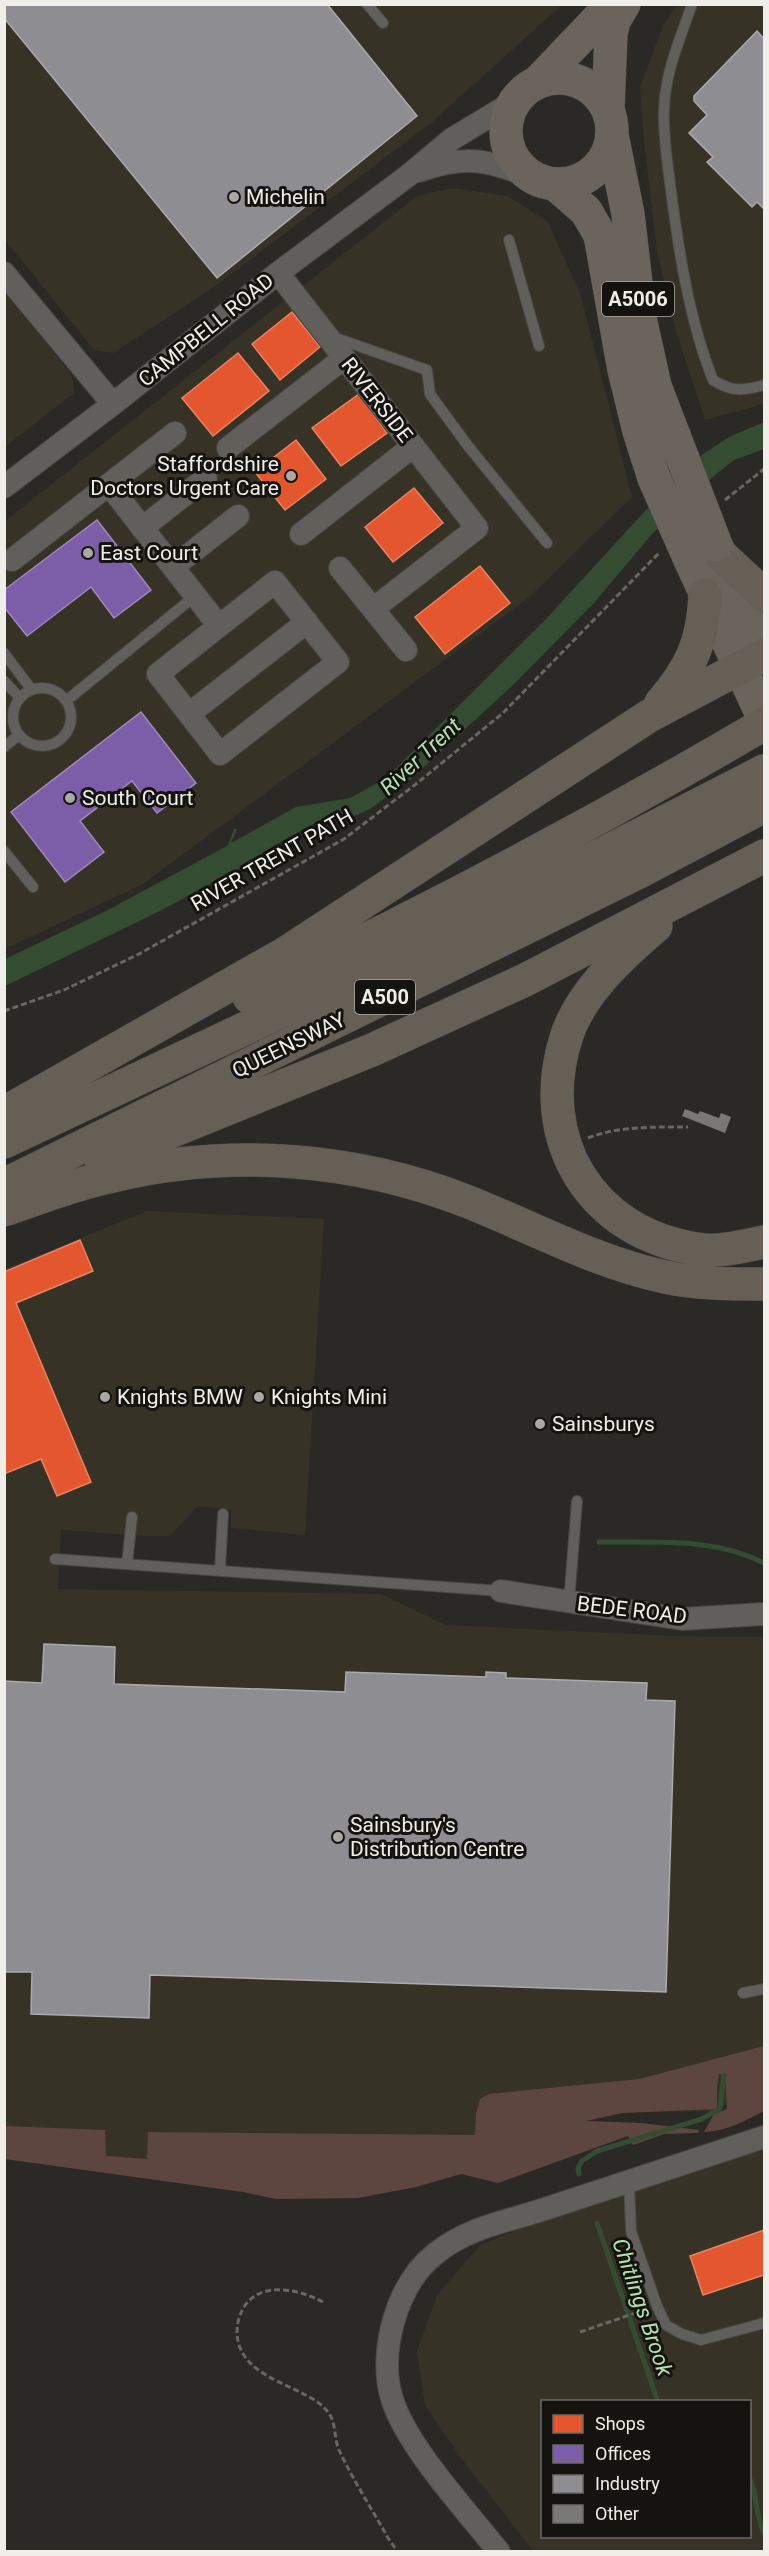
<svg xmlns="http://www.w3.org/2000/svg" width="769" height="2556" viewBox="0 0 769 2556" font-family="Roboto,sans-serif">
<style>
.built{fill:#363225;fill-rule:evenodd}
.green{fill:#5d463f}
.water{fill:#344c32}
.shops{fill:#e4572e;stroke:#e88466;stroke-width:1.5}
.offices{fill:#7b5ea7;stroke:#9e89bb;stroke-width:1.5}
.industry{fill:#8d8d92;stroke:#abaaac;stroke-width:1.5}
.lines{fill:none;stroke-linecap:round;stroke-linejoin:round}
.stream{stroke:#344c32;stroke-width:5}
.building{fill:#787874}
.lane-casing{stroke:#474642;stroke-width:12}
.street-casing{stroke:#474642;stroke-width:24}
.primary-casing{stroke:#474642;stroke-width:34}
.highway-casing{stroke:#474642;stroke-width:34}
.path{stroke:#676764;stroke-width:3;stroke-dasharray:6 3;stroke-linecap:butt}
.lane{stroke:#605f5b;stroke-width:10}
.street{stroke:#605f5b;stroke-width:22}
.primary{stroke:#6a645c;stroke-width:33}
.highway{stroke:#665f55;stroke-width:33}
.primary-bridge-casing{stroke:#474642;stroke-width:34;stroke-linecap:butt}
.primary-bridge{stroke:#6a645c;stroke-width:33}
.poi-dot{fill:#aba9a4;stroke:#14130f;stroke-width:2}
.labels{text-anchor:middle;stroke-width:6;stroke-linejoin:round;paint-order:stroke}
.shield{fill:#14130f;stroke:#aeaca8;stroke-width:1.5}
.shield-label{font-size:20px;font-weight:bold;fill:#f0eee9}
.poi-label{font-size:21px;fill:#f0eee9;stroke:#14130f;text-anchor:start}
.street-label{font-size:21px;fill:#f0eee9;stroke:#14130f}
.water-label{font-size:22px;font-style:italic;fill:#b2e1ae;stroke:#14130f}
</style>
<rect width="100%" height="100%" fill="#2a2925"/>
<path class="built" d="M4,5H562L432,122L217,285L113,353L94,350L5,240Z
M678,5H764V404L705,420L676,331L657,252L644,141L640,87L664,23Z
M452,188L508,196L548,222L581,296L632,497L527,599L143,884L5,949V521L417,196Z
M4,292L71,374L75,392L5,447Z
M147,1211L324,1219L305,1535L231,1528V1510L198,1506L170,1536H147L61,1530L58,1589L381,1594L446,1625L673,1636L764,1637V2090L710,2111L622,2113L600,2117L539,2137L462,2174L416,2187L358,2198L276,2199L243,2192L5,2159L4,1269Z
M764,2147V2551H533L461,2458L425,2405L417,2351L437,2295L480,2245L541,2220ZM542,2402H750V2536H542Z"/>
<path class="green" d="M764,2046V2111C744,2121 728,2131 704,2132L714,2114L727,2109L725,2076L719,2074L717,2086V2109L622,2113L586,2121L641,2123L699,2130L698,2133L664,2134L633,2145L628,2136L498,2183L461,2174L416,2187L358,2198L276,2199L243,2192L5,2159V2126L105,2130L106,2156L147,2159L148,2132L475,2135L476,2113L480,2099L489,2094L639,2079Z"/>
<path class="water" d="M764,422V449L734,460L715,475L652,534L594,603L514,684L410,780L370,809L350,818L315,823L277,844L242,867L160,911L5,986V959L104,912L212,854L228,845L234,829H237L231,843L296,807L350,798L385,779L545,620L644,512L703,454L729,437Z"/>
<path class="shops" d="M292,312L320,347L280,380L252,344Z
M238,353L269,391L213,436L182,398Z
M359,394L387,433L341,466L312,428Z
M296,440L326,479L285,510L255,472Z
M414,488L443,523L393,562L365,527Z
M480,566L510,603L445,654L415,617Z
M80,1240L93,1271L16,1303L91,1482L57,1496L41,1459L4,1474V1272Z
M764,2230V2275L703,2295L690,2256Z"/>
<path class="offices" d="M97,520L151,590L114,618L91,587L27,636L4,607V590Z
M141,712L196,783L157,813L132,781L80,821L104,852L65,882L11,812Z"/>
<path class="industry" d="M4,4H327L417,116L217,278L4,18Z
M757,31L764,39V209L757,202L752,207L707,162L713,157L689,133L707,115L694,101V96Z
M44,1644L115,1647L114,1684L345,1692L346,1672L486,1677V1672L506,1673V1678L647,1683L646,1700L675,1701L666,1992L150,1975L149,2018L31,2014L32,1972H4V1681L42,1683Z"/>
<g class="lines">
<path class="stream" d="M599,1542C656,1543 713,1537 764,1563
M579,2174L578,2168L582,2161L597,2151L702,2119L720,2108L724,2075
M597,2223L658,2402
M750,2479C758,2496 755,2516 764,2533"/>
</g>
<path class="building" d="M685,1109L698,1114L700,1111L719,1118L721,1113L731,1117L725,1133L682,1116Z"/>
<g class="lines">
<defs>
<path id="lane" d="M367,4L383,23
M692,4C680,40 665,72 664,110C663,134 667,160 670,183C678,247 689,320 713,380C731,392 744,391 764,385
M509,240L539,346
M333,337L427,370L430,394L468,446L547,543
M4,653L32,690
M4,681L20,698
M13 717a29 29 0 1 1 58 0a29 29 0 1 1-58 0Z
M66,701L195,596
M4,747L19,735
M4,851L33,887
M55,1559L501,1591
M127,1564L132,1517
M220,1570L223,1514
M569,1602L577,1501
M743,1993L764,1989
M629,2181L631,2231L657,2306L666,2325L682,2334L701,2340L764,2323"/>
<path id="street" d="M419,171C466,154 491,160 535,179
M4,273L113,404
M278,273L477,528L373,609
M228,448L344,358
M109,485L219,626
M4,487L113,404L278,273L409,175L452,139L515,101
M142,528L206,478
M301,534L412,447
M12,560L175,433
M173,567L238,516
M340,568L406,650
M275,582L338,662L220,754L158,674Z
M189,714L307,622
M501,1591L682,1619L764,1614
M499,2552C467,2511 407,2447 392,2399C378,2353 396,2285 435,2254C468,2227 509,2221 548,2208C620,2184 692,2160 764,2137"/>
<path id="primary" d="M506 131a53 53 0 1 1 106 0a53 53 0 1 1-106 0Z
M537,83L599,18L623,4
M608,108L611,34L614,21L624,4
M612,135L628,214L640,318L655,386L683,459
M556,185L586,211L600,235L624,370L639,431L654,478
M718,549L749,623L764,654
M691,562L764,719"/>
<path id="highway" d="M720,554L764,595
M661,703C691,668 703,642 705,595
M656,926C621,956 580,993 566,1038C534,1140 591,1233 697,1249C718,1253 744,1246 764,1242
M249,997C425,913 597,822 764,724
M4,1113L284,954L649,716L764,655
M4,1142L456,929L764,771
M101,1160L372,1050L525,980L764,856
M4,1185L641,871L764,806
M4,1210C42,1197 78,1183 117,1175C232,1148 356,1158 466,1201C532,1227 595,1262 665,1277C697,1284 731,1284 764,1284"/>
</defs>
<use href="#lane" class="lane-casing"/>
<use href="#street" class="street-casing"/>
<use href="#primary" class="primary-casing"/>
<use href="#highway" class="highway-casing"/>
<path class="path" d="M725,500L764,469
M4,1011L64,990L139,954L344,839L416,784L503,713L659,553
M588,1138C618,1126 656,1127 688,1127
M323,2302C308,2294 291,2289 274,2290C262,2291 251,2296 244,2307C239,2315 237,2324 237,2333C239,2383 311,2384 330,2415C336,2424 334,2439 339,2450C353,2480 372,2509 388,2538L398,2552
M580,2332L644,2310"/>
<use href="#lane" class="lane"/>
<use href="#street" class="street"/>
<use href="#primary" class="primary"/>
<use href="#highway" class="highway"/>
<defs>
<path id="primary-bridge" d="M683,459L716,545
M654,478L691,562"/>
</defs>
<use href="#primary-bridge" class="primary-bridge-casing"/>
<use href="#primary-bridge" class="primary-bridge"/>
</g>
<g class="poi-dot">
<circle cx="234" cy="197" r="6"/>
<circle cx="291" cy="476" r="6"/>
<circle cx="88" cy="553" r="6"/>
<circle cx="70" cy="798" r="6"/>
<circle cx="105" cy="1397" r="6"/>
<circle cx="259" cy="1397" r="6"/>
<circle cx="540" cy="1424" r="6"/>
<circle cx="338" cy="1837" r="6"/>
</g>
<g class="labels">
<g class="shield">
<rect x="602" y="282" width="72" height="34" rx="4.5"/>
<rect x="355" y="980" width="60" height="34" rx="4.5"/>
</g>
<g class="shield-label">
<text x="638" y="306">A5006</text>
<text x="385" y="1004">A500</text>
</g>
<g class="poi-label">
<text x="246" y="204">Michelin</text>
<text x="279" y="471" text-anchor="end">Staffordshire<tspan x="279" dy="24">Doctors Urgent Care</tspan></text>
<text x="100" y="560">East Court</text>
<text x="82" y="805">South Court</text>
<text x="117" y="1404">Knights BMW</text>
<text x="271" y="1404">Knights Mini</text>
<text x="552" y="1431">Sainsburys</text>
<text x="350" y="1832">Sainsbury's<tspan x="350" dy="24">Distribution Centre</tspan></text>
</g>
<g class="street-label">
<text transform="translate(206 330) rotate(-39)" y="7">CAMPBELL ROAD</text>
<text transform="translate(377 400) rotate(52)" y="7">RIVERSIDE</text>
<text transform="translate(272 860) rotate(-30)" y="7">RIVER TRENT PATH</text>
<text transform="translate(289 1045) rotate(-26)" y="7">QUEENSWAY</text>
<text transform="translate(632 1610) rotate(7)" y="7">BEDE ROAD</text>
</g>
<g class="water-label">
<text transform="translate(420 756) rotate(-43)" y="8">River Trent</text>
<text transform="translate(643 2307) rotate(71)" y="8">Chitlings Brook</text>
</g>
</g>
<rect width="769" height="2556" fill="none" stroke="#f0eee9" stroke-width="12"/>
<rect x="541" y="2400" width="210" height="138" fill="#14130f" stroke="#6c6b66" stroke-width="1.5"/>
<rect x="553" y="2415" width="30" height="18" fill="#e4572e" stroke="#6c6b66" stroke-width="1.5"/>
<text x="595" y="2430" font-size="18" fill="#f0eee9">Shops</text>
<rect x="553" y="2445" width="30" height="18" fill="#7b5ea7" stroke="#6c6b66" stroke-width="1.5"/>
<text x="595" y="2460" font-size="18" fill="#f0eee9">Offices</text>
<rect x="553" y="2475" width="30" height="18" fill="#8d8d92" stroke="#6c6b66" stroke-width="1.5"/>
<text x="595" y="2490" font-size="18" fill="#f0eee9">Industry</text>
<rect x="553" y="2505" width="30" height="18" fill="#787874" stroke="#6c6b66" stroke-width="1.5"/>
<text x="595" y="2520" font-size="18" fill="#f0eee9">Other</text>
</svg>
